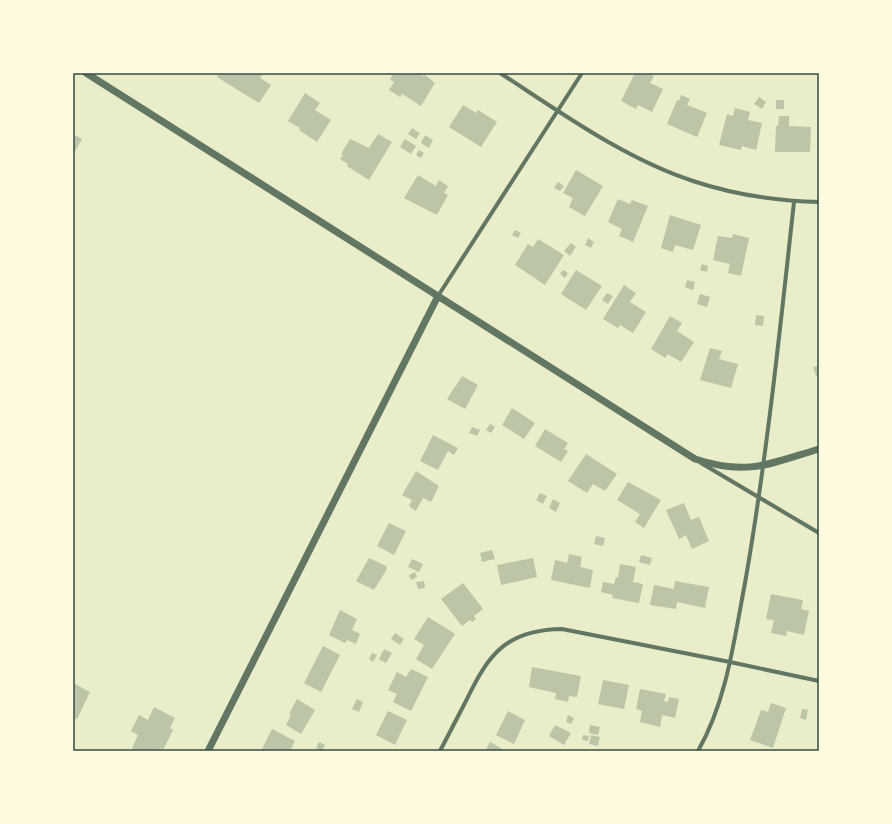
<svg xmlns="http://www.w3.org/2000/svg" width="892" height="824" viewBox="0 0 892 824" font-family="Mulish,sans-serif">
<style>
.building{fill:#bcc5a7}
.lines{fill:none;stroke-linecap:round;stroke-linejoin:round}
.minor{stroke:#617663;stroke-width:4}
.tertiary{stroke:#617663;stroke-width:7}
.neatline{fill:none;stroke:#344e41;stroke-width:1.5}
</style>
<rect width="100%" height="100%" fill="#e9edc9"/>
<path class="building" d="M219,73H259L262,75L260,78L271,85L259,103L217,77Z
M394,73H419L424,76V74L435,83L421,106L402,94L400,97L389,90L394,82L390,79Z
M635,73H648L654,76L650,83L663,89L652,112L638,105L636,109L621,101Z
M305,93L320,103L315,110L331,120L317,142L299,130L300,128L288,121Z
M681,95L690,99L687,105L707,113L697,137L667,124L677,100L679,101Z
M759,97L766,102L762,109L754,104Z
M776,100H784V109H776Z
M463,105L476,113L478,110L497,122L481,147L449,127Z
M735,108L750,112L748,120L762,123L756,150L742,146L741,150L719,145L727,114L733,116Z
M779,116H789V126L811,127L810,152H775L776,126H778Z
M412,128L420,133L416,139L408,134Z
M73,134L82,139L73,155Z
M378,134L392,142L369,180L347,166L348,164L340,159L343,155L341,154L350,139L369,148Z
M425,135L433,140L429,148L421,143Z
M405,139L416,146L411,154L400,147Z
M419,150L424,153L421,158L416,155Z
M576,170L603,186L585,216L569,207L573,198L563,193Z
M418,175L436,186L439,180L448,186L444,193L448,195L437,215L404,198Z
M558,182L564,186L560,191L554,188Z
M618,199L630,204L632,200L648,206L633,242L619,236L622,229L608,222Z
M670,215L701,225L693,250L675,245L673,252L661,248Z
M515,230L521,233L518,238L512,235Z
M733,234L749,238L741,276L728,273L730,264L713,260L718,236L732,238Z
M588,238L594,242L591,248L585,245Z
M538,239L564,255L545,285L515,265L528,244L533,247Z
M571,243L576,247L570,256L564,251Z
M702,264L708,266L707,272L700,270Z
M563,270L568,273L565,278L560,274Z
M576,270L602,286L586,310L561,294Z
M687,280L695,282L693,290L685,287Z
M624,285L636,293L630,302L646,312L633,333L620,325L618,328L603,319Z
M607,293L613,296L608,304L602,300Z
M700,294L710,297L707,307L697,304Z
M756,315L764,316L763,326L755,325Z
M670,316L682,323L677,331L694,342L681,362L668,354L665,358L651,349Z
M710,348L722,351L719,359L738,364L731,388L700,380Z
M819,366V375L816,376L813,367Z
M462,376L478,385L465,409L447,399Z
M512,408L535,423L524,439L502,425Z
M490,424L495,427L491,433L486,430Z
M472,427L480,430L477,436L469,433Z
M545,429L568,443L564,449L568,451L561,462L535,446Z
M433,435L458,448L454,455L448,451L438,470L420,461Z
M586,454L617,474L605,491L593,484L587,493L568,481Z
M416,471L439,486L431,502L423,498L416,511L409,506L412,500L402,495Z
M628,482L661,500L644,528L635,522L640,514L617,500Z
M540,493L547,496L543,504L536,500Z
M553,499L560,503L556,512L549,508Z
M684,503L691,520L699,517L709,541L692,549L686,535L679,539L666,510Z
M389,523L406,531L394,555L377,546Z
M596,536L605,538L603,546L594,544Z
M492,550L495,559L482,562L480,553Z
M569,554L582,557L580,567L593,570L590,588L551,580L555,560L567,563Z
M641,555L652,558L650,565L639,562Z
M369,558L386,566L387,569L374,590L356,581Z
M533,558L537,577L501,585L497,565Z
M412,559L423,564L419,572L408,567Z
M620,564L636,567L633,582L643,584L639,603L612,598L613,595L601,592L603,582L614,584L616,577L618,578Z
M415,572L417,577L411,580L409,575Z
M424,581L425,588L418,589L416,582Z
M675,581L709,587L705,608L677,602L676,609L650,605L654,585L674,589Z
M463,583L483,609L474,616L476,619L472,622L470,620L462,626L441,599Z
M771,594L803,600L801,609L809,611L804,635L787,631L786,636L771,633L774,620L766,619Z
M340,610L357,619L352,630L360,634L356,644L347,640L345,643L329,635Z
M428,617L455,634L432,669L416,659L424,645L414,639Z
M395,633L404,639L400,645L391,639Z
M323,646L340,655L321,692L304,683Z
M384,649L392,653L386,663L379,659Z
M372,653L377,655L373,662L369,659Z
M532,667L581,676L577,697L569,696L568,702L555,699L556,693L529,687Z
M411,669L428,677L411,711L393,702L397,694L388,690L397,672L406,677Z
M603,680L629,685L624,709L598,704Z
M73,683L90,692L77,719L73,718Z
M640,689L666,694L664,701L668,702L669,697L679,699L675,718L662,715L660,727L640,722L642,711L636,709Z
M297,699L315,710L301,734L286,725L291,715L289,714Z
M357,699L363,702L359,712L352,709Z
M771,703L786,708L773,748L750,740L761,710L768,712Z
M154,707L175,718L170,728L173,730L163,750L160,748L158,751H131L138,735L131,731L139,715L148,720Z
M802,709L808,710L806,720L800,718Z
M388,711L407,720L395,745L376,735Z
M508,711L525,720L514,744L496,735Z
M568,715L574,718L571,724L566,722Z
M555,725L571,733L564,745L549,736Z
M590,725L600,727L598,735L589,733Z
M272,729L295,741L290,751H261Z
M583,735L589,736L588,741L582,740Z
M591,735L600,737L598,746L589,744Z
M319,742L325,745L322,751L316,748Z
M490,742L506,751H485Z"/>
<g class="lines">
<path class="minor" d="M500,73C560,112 625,159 693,181C735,195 776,201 819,202
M438,296L582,73
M701,463L819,533
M440,751C449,734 458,716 467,699C489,653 507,630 562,629L730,662L819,681
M698,751C727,700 734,640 745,583C767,457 780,329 794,202"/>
<path class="tertiary" d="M86,73L695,459C747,476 769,464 819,449
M208,751L438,296"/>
</g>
<rect width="892" height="824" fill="none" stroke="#fefae0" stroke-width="148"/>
<rect x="74" y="74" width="744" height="676" class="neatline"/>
</svg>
